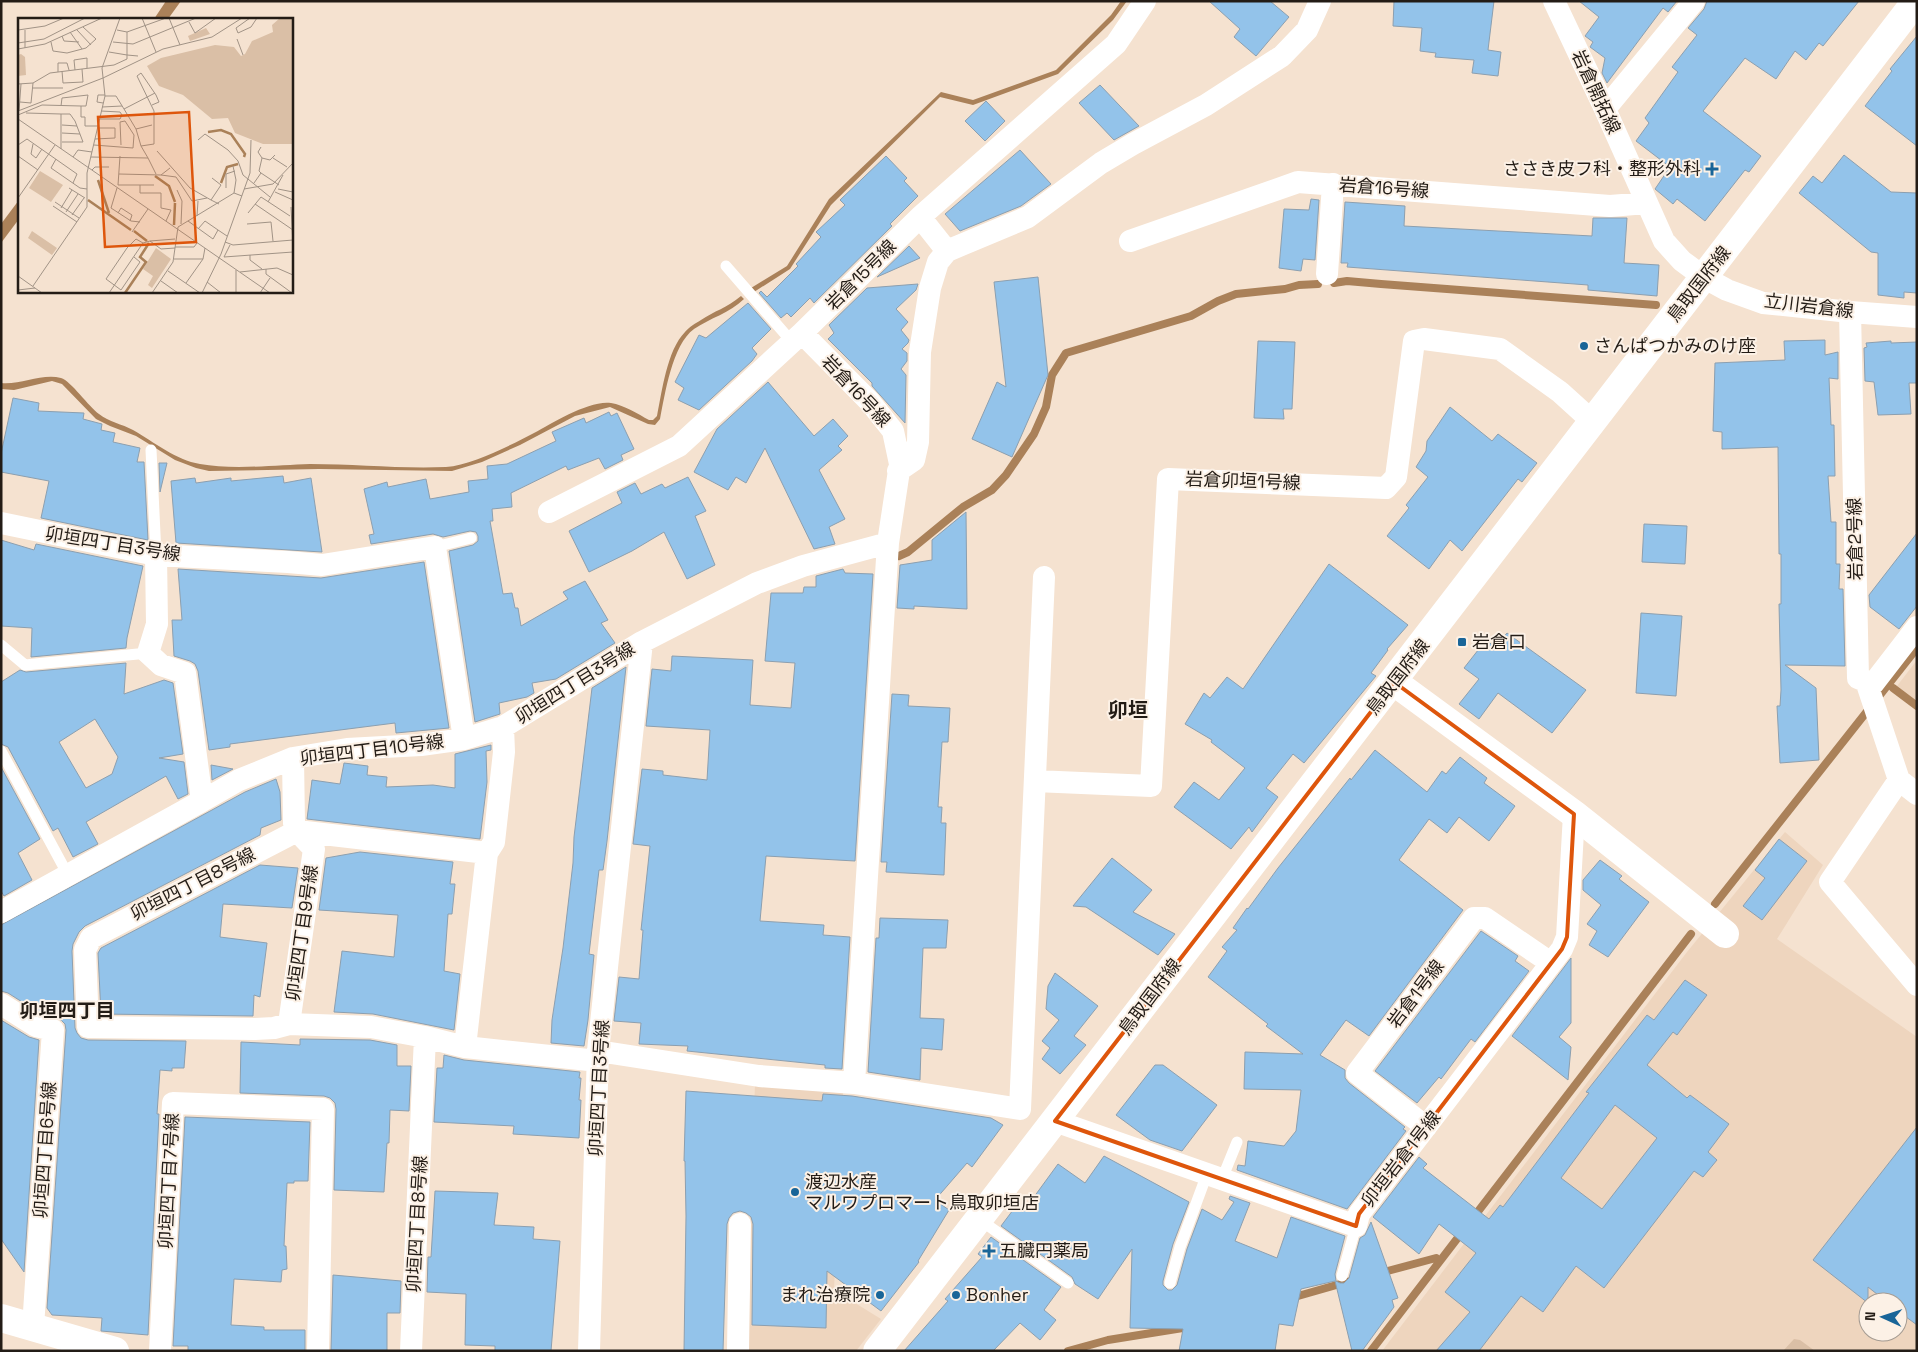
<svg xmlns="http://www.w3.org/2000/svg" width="1918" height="1352" viewBox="0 0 1918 1352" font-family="'Space Grotesk','Noto Sans JP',sans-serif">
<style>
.built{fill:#eed5be;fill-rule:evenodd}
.green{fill:#dabfa6}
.water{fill:#aa8159}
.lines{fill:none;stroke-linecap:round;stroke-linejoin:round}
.stream{stroke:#aa8159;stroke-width:8}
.building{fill:#93c3ea;stroke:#8c9faf;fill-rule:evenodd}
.lane{stroke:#fff;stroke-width:11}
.street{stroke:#fff;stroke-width:22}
.secondary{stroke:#fff;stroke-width:28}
.marked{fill:none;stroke:#de560c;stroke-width:4;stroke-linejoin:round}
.poi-dot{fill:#196598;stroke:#fcf1e6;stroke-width:2}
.labels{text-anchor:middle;stroke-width:4;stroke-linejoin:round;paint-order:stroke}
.street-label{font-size:18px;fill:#231c16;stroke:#fcf1e6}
.poi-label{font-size:18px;fill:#231c16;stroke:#fcf1e6;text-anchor:start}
.neighbourhood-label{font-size:19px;font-weight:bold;fill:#231c16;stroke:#fcf1e6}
.quarter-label{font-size:20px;font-weight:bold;fill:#231c16;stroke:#fcf1e6}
.inset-river{fill:none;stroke:#aa8159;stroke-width:2.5}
.inset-road{fill:none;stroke:#a19386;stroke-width:1}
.view{fill:#de560c;fill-opacity:0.15;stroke:#de560c;stroke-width:2.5}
.inset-edge{fill:none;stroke:#231c16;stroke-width:2.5}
</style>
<rect width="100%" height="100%" fill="#f5e2d0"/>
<path class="built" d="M1917,660V701L1897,686Z
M1785,832L1823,865L1777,939L1917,1037V1351H1382L1687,952ZM1868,1302H1898V1332H1868Z
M755,1084L843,1093L834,1290L881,1319L856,1351H746Z"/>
<path class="green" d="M1794,1339L1800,1340L1815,1351H1783Z"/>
<path class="water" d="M166,1H181L168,19H154Z
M1121,1H1127L1113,20L1058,74L973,105L940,97L831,205L790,269L754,292L751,288L787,266L829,199L941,92L973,100L1056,70L1111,15Z
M19,200V219L1,243V224Z
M741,296L744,299C730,313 710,318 694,329C672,345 665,394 660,419L655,425L648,424L610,407L575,416L520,445L482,462L452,471L319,469L209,471L196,468L175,460L136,436L110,426L96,419L62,384L52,381L14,390L1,389V383C21,385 42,373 61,378C71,381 89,407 99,414C109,422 122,424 133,430C154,442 176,460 200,464C232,470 277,465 310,464C355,464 401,469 446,467C472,465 511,445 534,433C553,423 589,400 611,403C624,405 638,414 649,420H653L657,416C662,392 667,350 685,332C689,327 696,323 701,320C714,311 727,308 741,296Z"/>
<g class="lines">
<path class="stream" d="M1334,283L1347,281L1381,284L1656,305
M899,556L908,552L963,507L992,490L1006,475L1034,434L1046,407L1052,375L1066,353L1191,316L1218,301L1236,294L1285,289L1299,285L1318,284
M1893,688L1917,706
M1715,904L1917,648
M1473,1218L1691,934
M1380,1273L1436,1258
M1291,1298L1354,1280
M1068,1351L1108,1340L1189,1327
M1371,1351L1463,1231"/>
</g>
<path class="building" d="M1209,1H1270L1289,17L1256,56L1234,37L1240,29Z
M1394,1H1494L1488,50L1501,52L1498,76L1472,73L1474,60L1435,57L1436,53L1420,51L1422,28L1393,26Z
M1579,1H1677L1668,12L1663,8L1607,83L1602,73L1605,58L1590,47L1593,42L1585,36L1599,17Z
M1707,1H1859L1823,46L1819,43L1806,60L1795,51L1776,79L1745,58L1703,111L1761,156L1749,172L1745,170L1705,221L1677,199L1673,204L1655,189L1670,167L1636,141L1649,123L1645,118L1678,72L1672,67L1697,35L1688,28L1704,9Z
M1917,36V146L1865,106L1892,71L1890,69Z
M1100,85L1139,126L1114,140L1079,103Z
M986,101L1005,121L985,141L965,121Z
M1020,150L1051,184L1021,206L960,231L945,214Z
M1844,155L1891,192L1917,193V293L1904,292V298L1878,295V253L1871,252L1799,193L1813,176L1822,183Z
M886,156L907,178L904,181L918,196L890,224L892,226L814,303L810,298L791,317L787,313L781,318L759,293L761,291L767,297L798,266L796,264L821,237L816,232L845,205L840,200Z
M1311,199L1319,200L1315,260L1303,259L1301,271L1279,268L1284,209L1309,210Z
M1345,202L1405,206L1404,226L1592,236L1593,218H1627L1624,263L1659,265L1657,296L1588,290V285L1347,267L1348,263H1341Z
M909,246L920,258L877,277Z
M1038,277L1048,375L1012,457L972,439L997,382L1006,387L994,282Z
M918,284L916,290L896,309L908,322L901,330L909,340L908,343L902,349L907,353V361L901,369L906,375L905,423L872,386V383L828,339L834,333L829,325L867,288Z
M748,303L771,329L752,348L757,354L752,361L699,410L678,400L684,388L675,382L699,335L706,338Z
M1825,340V355L1838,352V379L1829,378L1831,425H1834L1835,476H1828L1831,522H1836V564H1840L1839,589H1843L1845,666L1785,665L1816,688L1819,760L1780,763L1777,706H1780L1781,690L1779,604H1781V554H1779L1778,447L1722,449V432L1713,431L1715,363L1785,360L1784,341Z
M1258,341L1295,342L1292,409H1283L1284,419L1254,418Z
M1891,341V343L1917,342V383H1909L1911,414L1878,415L1874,382L1865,381L1864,348L1867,347L1866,343Z
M768,382L814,436L833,419L848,436L838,446L842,450L819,470L845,519L829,527L835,544L814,549L765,448L746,483L736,477L728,490L694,472L717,429Z
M13,398L39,403L38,411L84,413L83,419L102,424L101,430L115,433L113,442L140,448L137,462H144L148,540L41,518L49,481L1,472V454Z
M1450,407L1492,441L1498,434L1537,463L1522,482L1518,479L1462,551L1450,540L1429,569L1387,536L1409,508L1406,505L1428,477L1416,467L1426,451L1427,441Z
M609,412L611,416L617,413L634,449L621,455L623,460L605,469L599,458L568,470L566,466L511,493L512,507L492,509L493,521H490L503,594L512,593L515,608H518L521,626L568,599L563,592L585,581L608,620L601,623L615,643L556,679L532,683L534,693L527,697L499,703L500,714L475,722L449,551L473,545L478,541V536L476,532L470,531L443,537L433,534L371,544L369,535L374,534L364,489L387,482L388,487L426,479L430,499L469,492L468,481L488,479L487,466L507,464L556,441L552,432L584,418L586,423Z
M159,463H167L160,492Z
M283,476L284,483L311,478L322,552L176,543L171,481L195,478L196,483L231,478V481Z
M688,477L706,511L695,516L715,565L687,579L664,532L632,551L589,572L569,531L622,503L617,492L635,483L641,494L662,484L665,488Z
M966,512L967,609L914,606V609L897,608L900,565L932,560V540Z
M1644,524L1687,526L1685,564L1642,562Z
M1917,533V606L1899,629L1870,607L1869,595Z
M1,540L34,550L36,544L143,566L127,638L126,648L31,657L32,628L1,626Z
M424,562L449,728L396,733L395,723L230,744V747L209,750L198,671L195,664L190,661L174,656L172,620H182L178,569L321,578Z
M1329,564L1408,625L1387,649L1388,650L1371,673L1376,676L1304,763L1293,754L1266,788L1278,797L1252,832L1249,827L1231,849L1174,807L1194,782L1219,800L1245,768L1211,742L1212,740L1185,724L1204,693L1210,698L1227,677L1243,689Z
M843,569L845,573L873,574L855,861L766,856L760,921L824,925L823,935L850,937L842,1069L825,1068V1065L687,1051L688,1046L639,1044L641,1023L614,1021L619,977L639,979L643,930H641L650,846L633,844L642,769L663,771V775L707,780L710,730L646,726L652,669L671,671L672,656L753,660L750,705L791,708L795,663L765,661L771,593H803L804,587H816V576Z
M1641,613L1682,616L1676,696L1636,693Z
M1507,633L1586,690L1552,733L1498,693L1479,719L1459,704L1479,679L1464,668L1486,640L1495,647Z
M126,663L124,694L164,680L173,683L183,754L159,758L184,762L188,794L178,799L166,776L86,822L98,844L73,857L58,828L53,831L8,747L1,744V682L20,670L26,672ZM95,719L118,757L112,774L86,788L59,742Z
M626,667L607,841L603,870H599L589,954L594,955L588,1020L584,1046L551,1043L552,1020L563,948L573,863L574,837L592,688Z
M892,694L909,695L908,706L950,708L948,742H942L938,807H942L941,823H946L944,875L886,872L887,862H881Z
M491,745V750L486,751L487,782L480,839L307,819L312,780L340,784L344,763L368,766L367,775L387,777L386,787L433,785L455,788V754Z
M1375,750L1427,792L1442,771L1446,774L1460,757L1487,778L1484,783L1515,806L1489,841L1459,817L1447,833L1429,819L1399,860L1463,910L1369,1036L1346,1020L1320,1055L1345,1070V1078L1349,1083L1405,1127L1403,1129L1406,1131L1347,1209L1237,1170L1238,1165L1245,1166L1248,1141L1284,1146L1296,1131L1301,1090L1244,1089L1245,1052L1303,1054L1266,1026L1268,1024L1208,977L1227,951L1222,947L1237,930L1233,928L1247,908L1248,909L1278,868L1350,778L1351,780Z
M211,765L233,769L212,780Z
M1,767L40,839L18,853L32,880L4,896L1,891Z
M276,779L280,792L281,820L261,828L260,835L85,926L79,932L73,944L72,951L75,1028L77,1033L81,1038L88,1040L186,1041L184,1068H172V1071L160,1070L157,1114H159L148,1335L101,1331L102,1318L52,1315L47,1308L66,1030L65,1024L61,1020L41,1014L8,993L1,991V925L245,792Z
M1779,839L1807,861L1762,920L1743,906L1765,878L1755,870Z
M360,852L453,862L450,884H455L452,914H448L444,971L460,974L454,1030L373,1014L334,1012L342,951L394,957L398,915L319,910L326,858Z
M1112,858L1152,890L1133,912L1175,934L1158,955L1086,907L1073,906Z
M1600,860L1622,876L1619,879L1649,902L1608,957L1589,945L1597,931L1587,924L1601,905L1583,890V880Z
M260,865L298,868L292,908L223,904L220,937L267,943L260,997L254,995L253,1016L101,1014L98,953L101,948Z
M880,918L948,920L946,948H923L920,1018L944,1019L942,1050L921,1048L920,1080L868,1072L876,938H879Z
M1481,931L1518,956L1515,961L1529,971L1475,1042L1471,1039L1441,1079L1439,1077L1417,1103L1375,1071Z
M1571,958V1023L1559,1037L1571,1047L1568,1080L1512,1036Z
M1055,973L1098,1006L1074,1036L1086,1045L1060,1074L1042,1059L1050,1048L1042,1041L1059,1020L1046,1009L1048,986Z
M1685,980L1707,995L1677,1035L1673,1032L1647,1065L1687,1098L1690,1095L1729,1124L1708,1152L1717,1160L1703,1177L1694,1171L1604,1288L1576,1266L1543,1312L1521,1296L1479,1351H1436L1470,1312L1445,1292L1476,1253L1439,1224L1419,1254L1373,1217L1419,1157L1427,1164L1423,1168L1489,1219L1500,1205L1503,1207L1589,1093L1586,1092L1647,1015L1654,1020ZM1615,1105L1657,1138L1602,1209L1561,1178Z
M1,1020L29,1037L39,1040L24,1272L1,1239Z
M300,1039L370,1040L397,1045V1066H411L409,1111L390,1110L389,1143H387L384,1192L334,1190L336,1109L335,1103L330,1098L324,1096L240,1093L241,1042L300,1045Z
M444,1055L464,1060L580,1072L579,1078H581L579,1100H581L579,1138L513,1134L514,1126L434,1122L437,1068H443Z
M1155,1065H1163L1217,1105L1182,1151L1150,1140L1116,1115Z
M686,1091L822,1101L823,1094L852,1096L991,1118L1003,1125L972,1167L967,1163L935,1200L949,1210L918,1261L919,1262L881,1311L827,1271L826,1328L752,1325L753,1224L751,1217L746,1213L740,1211L733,1213L729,1218L727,1224L723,1351H684L686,1216L685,1161H684Z
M185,1117L310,1122L308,1181H294V1183H287L284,1246H286L287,1269L282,1270L281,1282L234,1279L231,1325L264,1327V1330H305V1351H188V1346H173Z
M1917,1127V1325L1898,1311V1302H1887L1868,1287V1303L1813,1260Z
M1104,1156L1189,1202L1173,1244L1163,1281V1285L1168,1290H1172L1177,1285L1187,1249L1202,1209L1222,1220L1234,1202L1229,1199L1230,1196L1250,1203L1235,1241L1277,1258L1291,1217L1345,1236L1335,1274L1336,1281L1340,1283H1344L1349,1278L1360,1238L1365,1235L1371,1222L1398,1298L1392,1300L1394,1307L1362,1351H1352L1335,1281L1301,1289L1293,1326L1279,1324L1275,1351H1179L1183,1329L1130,1328L1132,1249L1098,1299L1075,1284L1072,1277L1001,1226L1016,1206L1023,1212L1058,1164L1085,1183Z
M435,1191L498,1193L494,1225L534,1227L533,1239L560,1241L551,1351H495V1346L465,1345L466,1294L427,1292L428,1257H431Z
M991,1237L1061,1287L1044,1310L1056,1320L1040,1340L1020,1323L993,1351H904L948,1301L945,1299L982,1257L978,1254Z
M333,1275L401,1281L400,1313H387V1351L331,1350Z"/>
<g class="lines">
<path class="lane" d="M726,266L792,342
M151,450L156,555
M435,547L471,538
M1,645L25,665L148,653
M1,751L68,875
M1222,1179L1237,1142
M979,1219L1068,1283
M1342,1276L1356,1226
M1170,1283L1180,1247L1207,1174"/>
<path class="street" d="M1554,1L1605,109L1664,241L1682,261L1705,278L1727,290L1763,303L1850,312L1917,317
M1605,109L1694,1
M920,217L947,251
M1130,241L1298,182L1610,206L1647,203
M1327,274L1333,184
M1850,312L1858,678L1873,684L1917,627
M802,333L870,402L893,431L900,464L888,543L854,1083
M898,471L914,460L918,442L920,352L930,288L938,262L947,251L1028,217L1101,163L1133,144L1206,105L1282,56L1307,30L1320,1
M549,512L679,446L802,333L920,217L1116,44L1145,1
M1,523L156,555L288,562L322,565L435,547L464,739L503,727L642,642L598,1051L589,1351
M156,555L157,624L148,653L161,665L185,673L202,801L239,780L293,758L347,749L421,745L464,739
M642,642L757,583L803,566L888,543
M1866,681L1899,780L1917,794
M1899,780L1830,882L1917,985
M1035,781L1151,786L1168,479L1386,488L1396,477L1414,341L1424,339L1500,349L1560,392L1592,421
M297,831L487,853L465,1047L425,1037L371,1027L289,1024L274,1028L255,1029L88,1027L85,950L91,938Z
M487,853L494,842L504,752L503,727
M1,912L202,801
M1,1004L36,1026L53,1030L33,1327
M289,1024L314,849L297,831L294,823L293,758
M465,1047L598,1061
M598,1051L759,1076L854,1083L1020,1109L1044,577
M1055,1121L1356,1226L1359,1214L1562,949L1567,937L1574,814
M1426,1127L1357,1073L1474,918H1485L1551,963
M160,1351L173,1103L323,1109L318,1351
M411,1351L425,1037
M738,1351L740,1224"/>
<path class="secondary" d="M1394,682L1574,814L1725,934
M1,1318L115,1351
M877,1351C1223,901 1571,453 1916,1"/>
</g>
<path class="marked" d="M1394,682L1574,814L1567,937L1562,949L1359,1214L1356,1226L1055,1121Z"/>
<g class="poi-dot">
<path d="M1709.5 161.5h5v5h5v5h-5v5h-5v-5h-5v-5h5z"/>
<circle cx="1584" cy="346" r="5"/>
<rect x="1457" y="637" width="10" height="10" rx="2.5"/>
<circle cx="795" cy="1192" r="5"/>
<path d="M986.5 1243.5h5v5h5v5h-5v5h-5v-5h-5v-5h5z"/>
<circle cx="880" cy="1295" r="5"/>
<circle cx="956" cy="1295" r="5"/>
</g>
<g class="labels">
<g class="street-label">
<text transform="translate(1596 92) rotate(65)" y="6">岩倉開拓線</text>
<text transform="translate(1384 188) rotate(4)" y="6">岩倉16号線</text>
<text transform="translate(861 275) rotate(-45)" y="6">岩倉15号線</text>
<text transform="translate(1699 284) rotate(-52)" y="6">鳥取国府線</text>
<text transform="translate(1809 306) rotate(7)" y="6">立川岩倉線</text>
<text transform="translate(856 391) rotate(47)" y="6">岩倉16号線</text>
<text transform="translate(1243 481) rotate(2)" y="6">岩倉卯垣1号線</text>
<text transform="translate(1855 539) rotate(-91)" y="6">岩倉2号線</text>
<text transform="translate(113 544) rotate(9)" y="6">卯垣四丁目3号線</text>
<text transform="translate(1398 677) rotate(-52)" y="6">鳥取国府線</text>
<text transform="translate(575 683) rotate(-32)" y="6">卯垣四丁目3号線</text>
<text transform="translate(372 750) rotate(-7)" y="6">卯垣四丁目10号線</text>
<text transform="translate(193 884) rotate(-27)" y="6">卯垣四丁目8号線</text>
<text transform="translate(302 933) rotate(-82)" y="6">卯垣四丁目9号線</text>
<text transform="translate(1416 994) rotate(-53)" y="6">岩倉1号線</text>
<text transform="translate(1150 997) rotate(-53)" y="6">鳥取国府線</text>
<text transform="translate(599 1088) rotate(-87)" y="6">卯垣四丁目3号線</text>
<text transform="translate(45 1150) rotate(-86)" y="6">卯垣四丁目6号線</text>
<text transform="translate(1401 1159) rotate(-52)" y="6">卯垣岩倉1号線</text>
<text transform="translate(169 1181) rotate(-87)" y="6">卯垣四丁目7号線</text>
<text transform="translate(417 1224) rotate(-87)" y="6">卯垣四丁目8号線</text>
</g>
<g class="poi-label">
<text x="1701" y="175" text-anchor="end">ささき皮フ科・整形外科</text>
<text x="1594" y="352">さんぱつかみのけ座</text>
<text x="1472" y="648">岩倉口</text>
<text x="805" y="1188">渡辺水産<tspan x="805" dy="21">マルワプロマート鳥取卯垣店</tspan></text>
<text x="999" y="1257">五臓円薬局</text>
<text x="870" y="1301" text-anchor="end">まれ治療院</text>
<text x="966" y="1301">Bonher</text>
</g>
<g class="neighbourhood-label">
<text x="67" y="1017">卯垣四丁目</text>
</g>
<g class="quarter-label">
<text x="1128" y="717">卯垣</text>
</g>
</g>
<g transform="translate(18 18)">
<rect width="275" height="275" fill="#f5e2d0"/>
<path d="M262,0H275V126H245L217,115L210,100L194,101L165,77L141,68L129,48L143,40L197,27L216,29L223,38L227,36L234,23L255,14L254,7ZM188,10L192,16L172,23L170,18ZM3,36L7,39L8,57L0,58V37ZM22,153L45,167L33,184L11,170ZM14,213L39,230L34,237L10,220ZM138,230L153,241L134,270L130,267L135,258L125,251Z" fill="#dabfa6"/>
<path class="inset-river" d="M190,114L203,112L213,116L227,136L226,139M137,158L151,168L157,184M80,162L91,195M203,165L209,149L220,146M70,182L113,212M156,207L157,185M116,213L129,223M107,275L128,244L122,239L131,225"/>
<path class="inset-road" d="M124,0L138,34M151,0L162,27M232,0L218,10L220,15L233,9L239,0M171,4L177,15L198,0M0,12L27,8L46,0M7,12V30M59,12L73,27M52,14L64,31M109,14L148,0M44,18L46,23L61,24M219,21L225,37M33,24L35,33L49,35L68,30L78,21L65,9M95,24L115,26L178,0M0,25L26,21L67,0M0,31L27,26L84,0M91,34L109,37V14L99,12M57,52L56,42L69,40V50M44,53L45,65L65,64L64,51M40,54V45H49L51,52M0,66L15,65L32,55L96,47L109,41V37L120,38M15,70H45M87,78H98L106,91L137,75M2,84L13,85L15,65M85,85L79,84L80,77H87M43,88L44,80L70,77L68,88H63M84,89L104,88M106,91L118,111M0,93L85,60L145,31L194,19L224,0M1,93L3,66M8,95L43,96V131M43,96H52L57,103L65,124H44M0,97L24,87L63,88V99H67V108H80M0,101L252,275M82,101H102L104,97L102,94L83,93M44,107L59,108M44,115L62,116M77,121L97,120V110H80M180,122L187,116L210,132L220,143L225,157L252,179M15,126L13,136L18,140L24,131M0,127L9,121L59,156L55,165M76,127L115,130L116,117L107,103L102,104L103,127M123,128L118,111L134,107M139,133L172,170L193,182M0,138L20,152M102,138L100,167H136M55,139L60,132L74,134M73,139L130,140L123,128L136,126V93L119,58L123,55L138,77L141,84L134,87M130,140L138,156M244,140L252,142L257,137M255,140L269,149M38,141L33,150L62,170L69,171M215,148L218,162L216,175M74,152L77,149H91M243,155L261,167M101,156L143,157L152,150M143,157L158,159L174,183L189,180M194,160L203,167L193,182L201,186M236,165L243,155L241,153L244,140L240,134L243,129M122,167V175H143V190L153,192L148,203M51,170L67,180M99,170L93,190L113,203L122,204M208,170V156L217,153M226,171L255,166L275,145M260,171L275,174M159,172L164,183L163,206M257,174L275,182M0,180L37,127M37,184L61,200M250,184L265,157M237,186L275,212M35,188L59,204M273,189L275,227M43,190L54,172M48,194L60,176M100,195L103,190L114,197L112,203M230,195L243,179L272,198M54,197L66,180M179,198L180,183M170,203L195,221L200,212L209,218M253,204L255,223M229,206L253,204M180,211L187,203L200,212M114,214L130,191M207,224L215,227L275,222M212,227L206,239L275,234M157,229H176L179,225M157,230L143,231L132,223L157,221M232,237V242L244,251M116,239L122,244L103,272L88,261L109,230L118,221L125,225M156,241H185M248,251V256L274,275M150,253L182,275M222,254L259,250L275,257M0,258L24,275M143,263L160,275M189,264L203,275M168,265L185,241L187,230M15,268L69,189V155L87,78L84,50L102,0M0,272L17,270M218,274V252M91,275L125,225L132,223M134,275L155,244L160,209L216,175L224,178M184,275L203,236L232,155L233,122M242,275L252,260"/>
<path class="view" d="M171,94L178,224L87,229L80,99Z"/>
<rect width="275" height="275" class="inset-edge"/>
</g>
<rect width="1918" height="1352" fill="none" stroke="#231c16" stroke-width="5"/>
<g transform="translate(1883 1317) rotate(273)"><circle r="24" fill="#fcf1e6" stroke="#a59c93"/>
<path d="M0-4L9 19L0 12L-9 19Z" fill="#196598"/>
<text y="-8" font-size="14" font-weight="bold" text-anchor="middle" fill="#231c16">N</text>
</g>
</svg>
